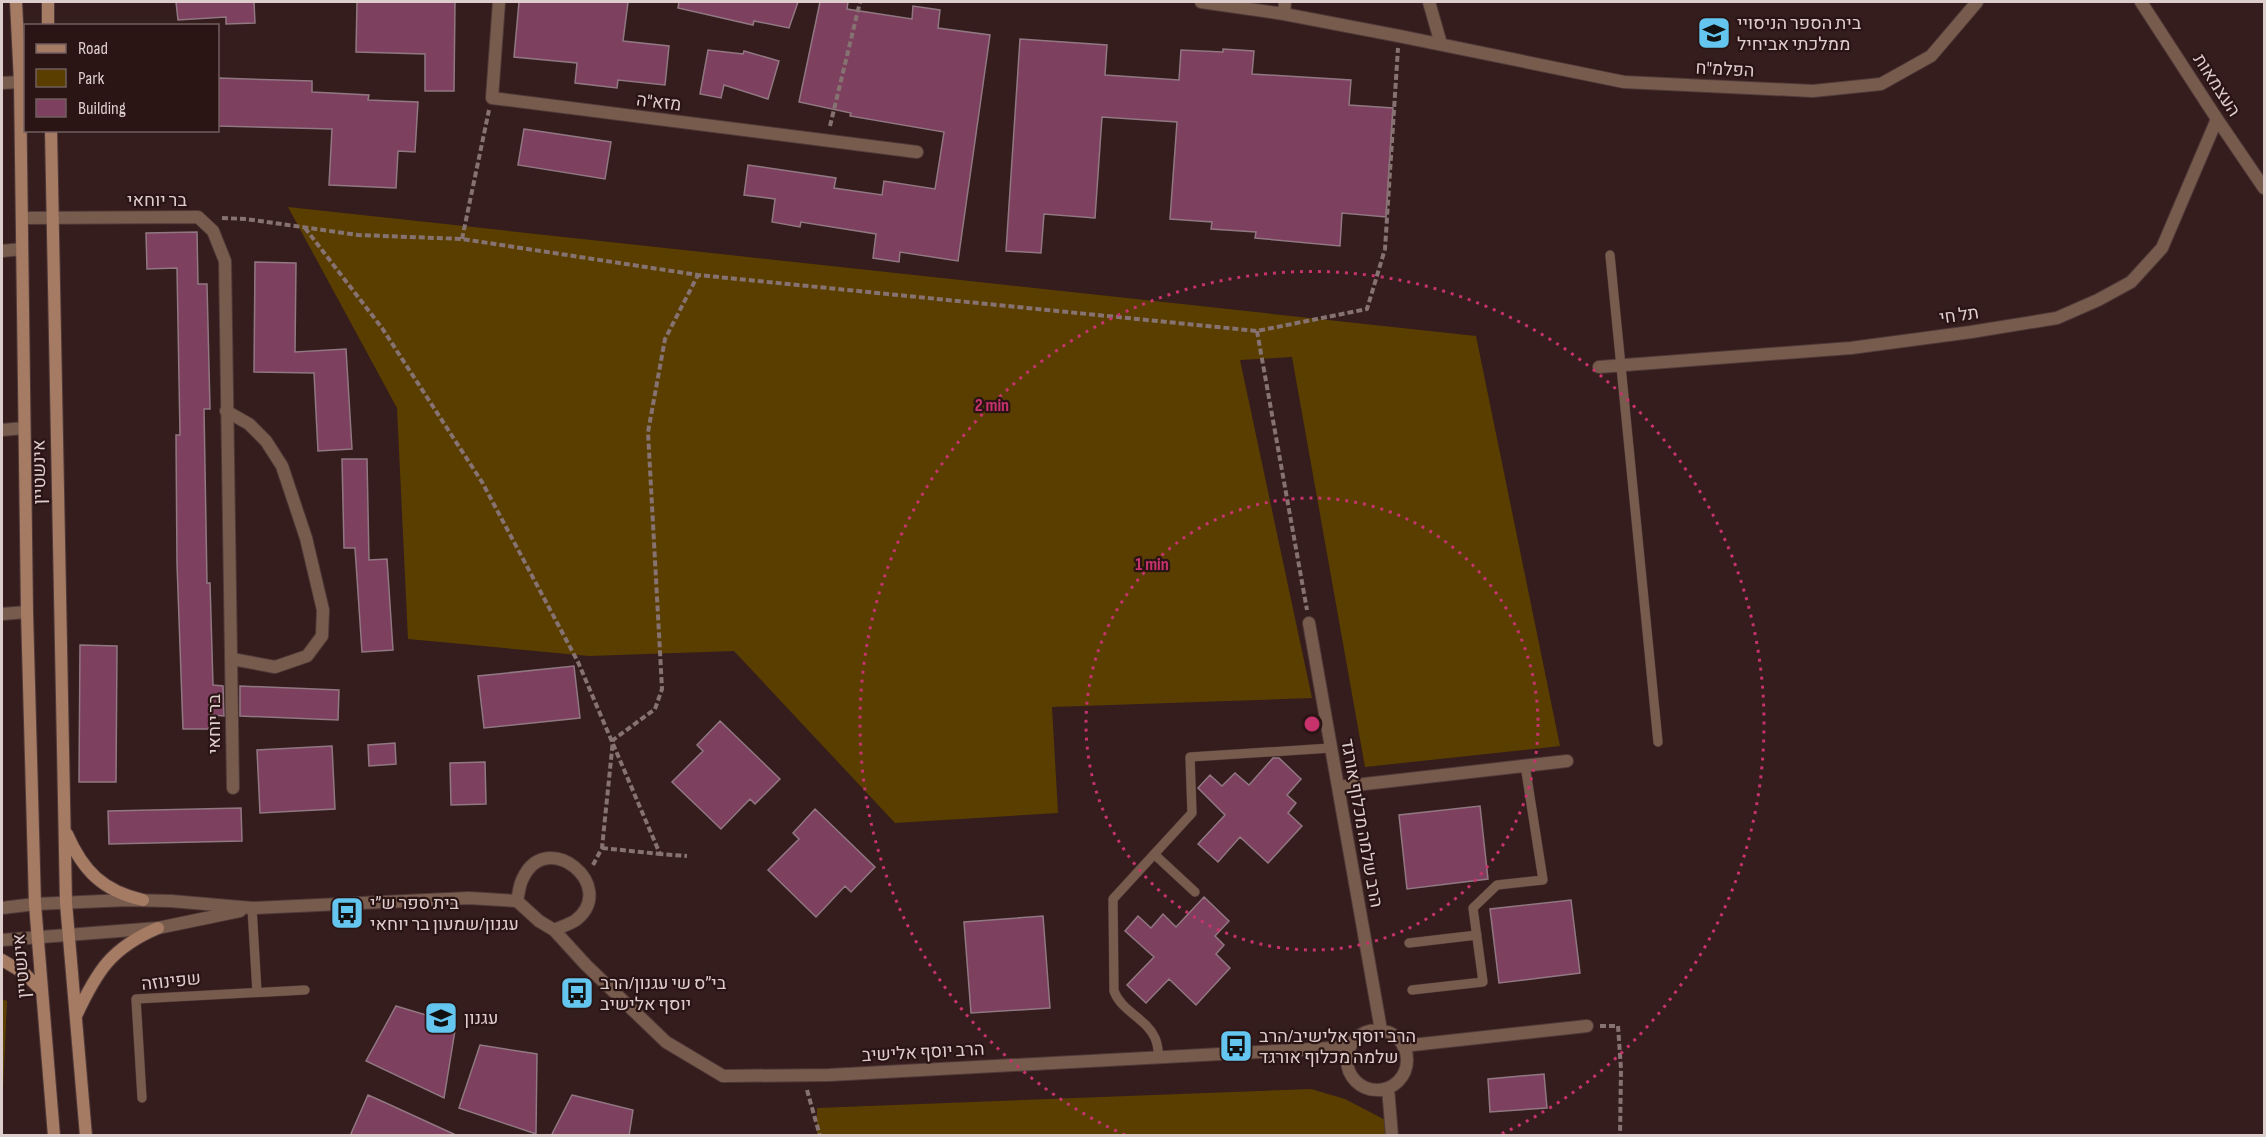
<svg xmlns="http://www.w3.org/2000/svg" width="2266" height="1137" viewBox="0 0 2266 1137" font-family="'Sofia Sans Condensed',Heebo,sans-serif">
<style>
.green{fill:#593e00}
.building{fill:#7d405f;stroke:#917782;stroke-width:1.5}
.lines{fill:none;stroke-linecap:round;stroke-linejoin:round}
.service-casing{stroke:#503939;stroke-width:10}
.minor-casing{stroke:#503939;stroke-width:14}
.secondary-casing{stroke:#503939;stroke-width:14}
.path{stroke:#867271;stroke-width:4;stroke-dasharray:6 3;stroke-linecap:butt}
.service{stroke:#775c4d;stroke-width:9}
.minor{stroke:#775c4d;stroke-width:12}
.secondary{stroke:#a57b63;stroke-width:12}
.ring{fill:none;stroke:#c6336c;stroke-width:3;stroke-dasharray:3 6}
.labels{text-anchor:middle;stroke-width:4.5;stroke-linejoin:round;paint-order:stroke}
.poi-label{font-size:18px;fill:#ddcdcc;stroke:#2a1414;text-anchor:start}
.street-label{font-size:18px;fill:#ddcdcc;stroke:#2a1414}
.centre{fill:#c6336c;stroke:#2a1414;stroke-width:3}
.ring-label{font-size:18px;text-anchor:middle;font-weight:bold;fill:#c6336c;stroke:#2a1414;stroke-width:4.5;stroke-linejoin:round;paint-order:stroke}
</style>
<rect width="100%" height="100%" fill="#351d1d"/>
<path class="green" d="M288,207L1476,336L1560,746L1365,767L1292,357L1240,360L1312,698L1052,707L1058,813L895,823L734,651L589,656L408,639L397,408Z
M2,999L7,1001L2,1110Z
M1311,1089L1345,1099L1387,1121L1388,1136H817V1108Z"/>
<path class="building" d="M176,2H254L255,23L226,24V17L178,20Z
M357,2H455L454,91H425V54L356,52Z
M519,2H628L623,41L669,46L665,85L618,80L617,88L575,83L577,63L514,57Z
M679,2H798L789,28L754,21L753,25L678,8Z
M820,2H848L847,9L912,19L913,6L940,10L938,28L990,35L958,261L900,252L899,262L873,258L876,234L801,222L800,227L772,222L775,199L744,195L748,165L836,178L834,188L882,195L884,181L935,189L944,132L850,116L851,113L799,102Z
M1020,39L1107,45L1105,75L1179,80L1181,50L1223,52V49L1254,51L1252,74L1351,80L1349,105L1393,108L1386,217L1342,213L1340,246L1255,238L1256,232L1211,229L1212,222L1170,219L1177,122L1102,117L1095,218L1044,214L1041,253L1006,251Z
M708,50L743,54L744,51L779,61L768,99L724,85L721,98L700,94Z
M218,78L312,81V92L369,95L368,100L418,102L415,152L398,151L396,188L329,185L332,129L218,126Z
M524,129L611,142L605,179L518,165Z
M197,232L198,284H207L210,409H204L207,583H210L213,685L223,686L224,716L213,715L214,729H183L177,564L176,435H180L177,268L147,269L146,233Z
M255,262L296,263L295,352L346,349L352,449L318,451L314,373L254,372Z
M342,459H367L369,560L387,559L393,650L362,652L355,548H344Z
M80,645L117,646L116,782H79Z
M574,666L580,718L484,728L478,676Z
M240,686L339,690L338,720L240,716Z
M720,721L780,779L755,804L750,799L721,829L672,782L703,751L697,745Z
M395,743L396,764L369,766L368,745Z
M332,746L335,809L260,813L257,750Z
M1273,758H1279L1301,779L1287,795L1296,803L1288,813L1302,826L1268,863L1240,837L1218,862L1198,844L1225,815L1198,788L1210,775L1222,786L1235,773L1249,785Z
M485,762L486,804L451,805L450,763Z
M1480,806L1488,879L1407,889L1399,815Z
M241,808L242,841L109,844L108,811Z
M815,809L875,867L851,892L845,886L816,917L768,870L799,839L793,833Z
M1204,897L1229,921L1215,936L1224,945L1216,954L1230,968L1196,1005L1169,979L1146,1003L1127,985L1154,957L1125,931L1138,916L1151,928L1163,914L1176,927Z
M1571,900L1580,973L1499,983L1490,909Z
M1043,916L1050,1008L971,1013L964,922Z
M396,1006L456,1024L444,1098L366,1061Z
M480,1045L537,1054L536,1134L459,1108Z
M1544,1074L1547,1108L1490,1112L1488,1079Z
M368,1095L386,1103L458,1136H350Z
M572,1095L633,1110L629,1136H551Z"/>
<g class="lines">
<defs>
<path id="service" d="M1610,255L1658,742
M1154,854L1195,892
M252,908L257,992
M1409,943L1477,935
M1412,990L1483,982L1473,908L1497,885L1543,880L1525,765
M1159,1058C1158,1051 1158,1044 1155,1038C1147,1019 1121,1011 1114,991L1113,899L1192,813L1190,757L1331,748
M142,1098L136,999L305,990"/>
<path id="minor" d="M499,2L492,98L917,152
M1201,2L1284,14L1399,36L1624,82L1813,91L1881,84L1931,56L1977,2
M1429,2L1441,44
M2141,2L2217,119L2264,188
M1284,14L1285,2
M2,83L20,82
M22,218L198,217L213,231L225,261L233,788
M2,251L22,249
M1599,367L1851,348L1971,332L2057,318L2098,300L2131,282L2162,248L2217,119
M226,411L249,424L266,441L282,466L306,538L323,610L322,636L307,656L275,667L232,659
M2,430L24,428
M2,614L27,612
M1309,623L1381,1030
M1338,787L1567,761
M517,901L539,921L554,930L586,965L666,1042L723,1076L829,1075L1349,1047
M517,901C519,893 519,885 523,878C547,827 619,886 576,920C570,924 561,927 554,930
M2,908L35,904L127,900L171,901L252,908L469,898L517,901
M2,940L158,928L240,911
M1347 1060a30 30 0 1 1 60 0a30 30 0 1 1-60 0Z
M1403,1046L1587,1026
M1388,1088L1392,1136"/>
<path id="secondary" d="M16,2L20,82L27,612L35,904L54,1136
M48,2V26
M51,130L66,903L86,1136
M67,834C83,871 103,891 143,900
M2,960L24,973L41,990
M76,1016C97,971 111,948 158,928"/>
</defs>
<use href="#service" class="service-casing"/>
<use href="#minor" class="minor-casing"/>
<use href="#secondary" class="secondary-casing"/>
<path class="path" d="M830,126L860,2
M222,218L246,219L358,235L462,239L698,275L1257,331L1367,309L1385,249L1398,48
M305,228L382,328L482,482L578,662L660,854L687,856
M462,239L489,110
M1257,331L1307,610
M602,848L660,854
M593,865L602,848L613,740L655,709L662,689L648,432L665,339L698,275
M1600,1026H1618L1621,1069L1620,1136
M807,1090L820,1136"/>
<use href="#service" class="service"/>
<use href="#minor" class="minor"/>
<use href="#secondary" class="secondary"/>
</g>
<g class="ring">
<circle cx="1312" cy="724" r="226"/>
<path d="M1125 1135A452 452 0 1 1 1499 1135"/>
</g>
<defs>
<symbol id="school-square" viewBox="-11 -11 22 22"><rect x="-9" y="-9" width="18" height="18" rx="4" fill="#64c5ee" stroke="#2a1414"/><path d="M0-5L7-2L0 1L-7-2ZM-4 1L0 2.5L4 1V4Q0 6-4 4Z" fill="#111"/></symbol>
<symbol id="bus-square" viewBox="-11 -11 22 22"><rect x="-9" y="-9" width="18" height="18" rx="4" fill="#64c5ee" stroke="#2a1414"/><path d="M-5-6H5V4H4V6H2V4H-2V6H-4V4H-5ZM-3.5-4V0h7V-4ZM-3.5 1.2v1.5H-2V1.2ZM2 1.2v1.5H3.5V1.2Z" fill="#111"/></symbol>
</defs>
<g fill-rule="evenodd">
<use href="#school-square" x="1695" y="14" width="38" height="38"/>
<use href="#bus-square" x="328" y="894" width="38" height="38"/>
<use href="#bus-square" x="558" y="974" width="38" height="38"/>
<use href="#school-square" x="422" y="999" width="38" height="38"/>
<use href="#bus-square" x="1217" y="1027" width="38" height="38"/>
</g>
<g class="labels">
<g class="poi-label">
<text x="1737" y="29">בית הספר הניסויי<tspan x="1737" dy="21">ממלכתי אביחיל</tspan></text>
<text x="370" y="909">בית ספר ש״י<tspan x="370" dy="21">עגנון/שמעון בר יוחאי</tspan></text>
<text x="600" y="989">בי״ס שי עגנון/הרב<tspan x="600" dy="21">יוסף אלישיב</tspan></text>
<text x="464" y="1024">עגנון</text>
<text x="1259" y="1042">הרב יוסף אלישיב/הרב<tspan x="1259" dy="21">שלמה מכלוף אורגד</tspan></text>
</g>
<g class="street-label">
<text transform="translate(1725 69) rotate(3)" y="6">הפלמ"ח</text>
<text transform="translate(2217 85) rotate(57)" y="6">העצמאות</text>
<text transform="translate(659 102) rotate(7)" y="6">מזא"ה</text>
<text x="157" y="206">בר יוחאי</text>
<text transform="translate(1959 315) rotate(-8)" y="6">תל חי</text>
<text transform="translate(39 472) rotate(-91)" y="6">אינשטיין</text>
<text transform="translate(214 724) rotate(-90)" y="6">בר יוחאי</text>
<text transform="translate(1362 823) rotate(80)" y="6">הרב שלמה מכלוף אורגד</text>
<text transform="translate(21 966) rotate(-95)" y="6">אינשטיין</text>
<text transform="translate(171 981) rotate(-6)" y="6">שפינוזה</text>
<text transform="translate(923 1052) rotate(-3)" y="6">הרב יוסף אלישיב</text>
</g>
</g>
<circle cx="1312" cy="724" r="9" class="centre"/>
<g class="ring-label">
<text x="992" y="411">2 min</text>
<text x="1152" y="570">1 min</text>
</g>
<rect width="2266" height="1137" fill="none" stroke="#ddcdcc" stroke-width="6"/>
<rect x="24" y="24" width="195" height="108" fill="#2a1414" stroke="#725e5e" stroke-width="1.5"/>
<rect x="36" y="44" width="30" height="9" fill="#a57b63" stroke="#725e5e" stroke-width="1.5"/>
<text x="78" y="54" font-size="18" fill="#ddcdcc">Road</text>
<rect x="36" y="69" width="30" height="18" fill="#593e00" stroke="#725e5e" stroke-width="1.5"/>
<text x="78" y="84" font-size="18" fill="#ddcdcc">Park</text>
<rect x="36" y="99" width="30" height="18" fill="#7d405f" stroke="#725e5e" stroke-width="1.5"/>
<text x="78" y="114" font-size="18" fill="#ddcdcc">Building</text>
</svg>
